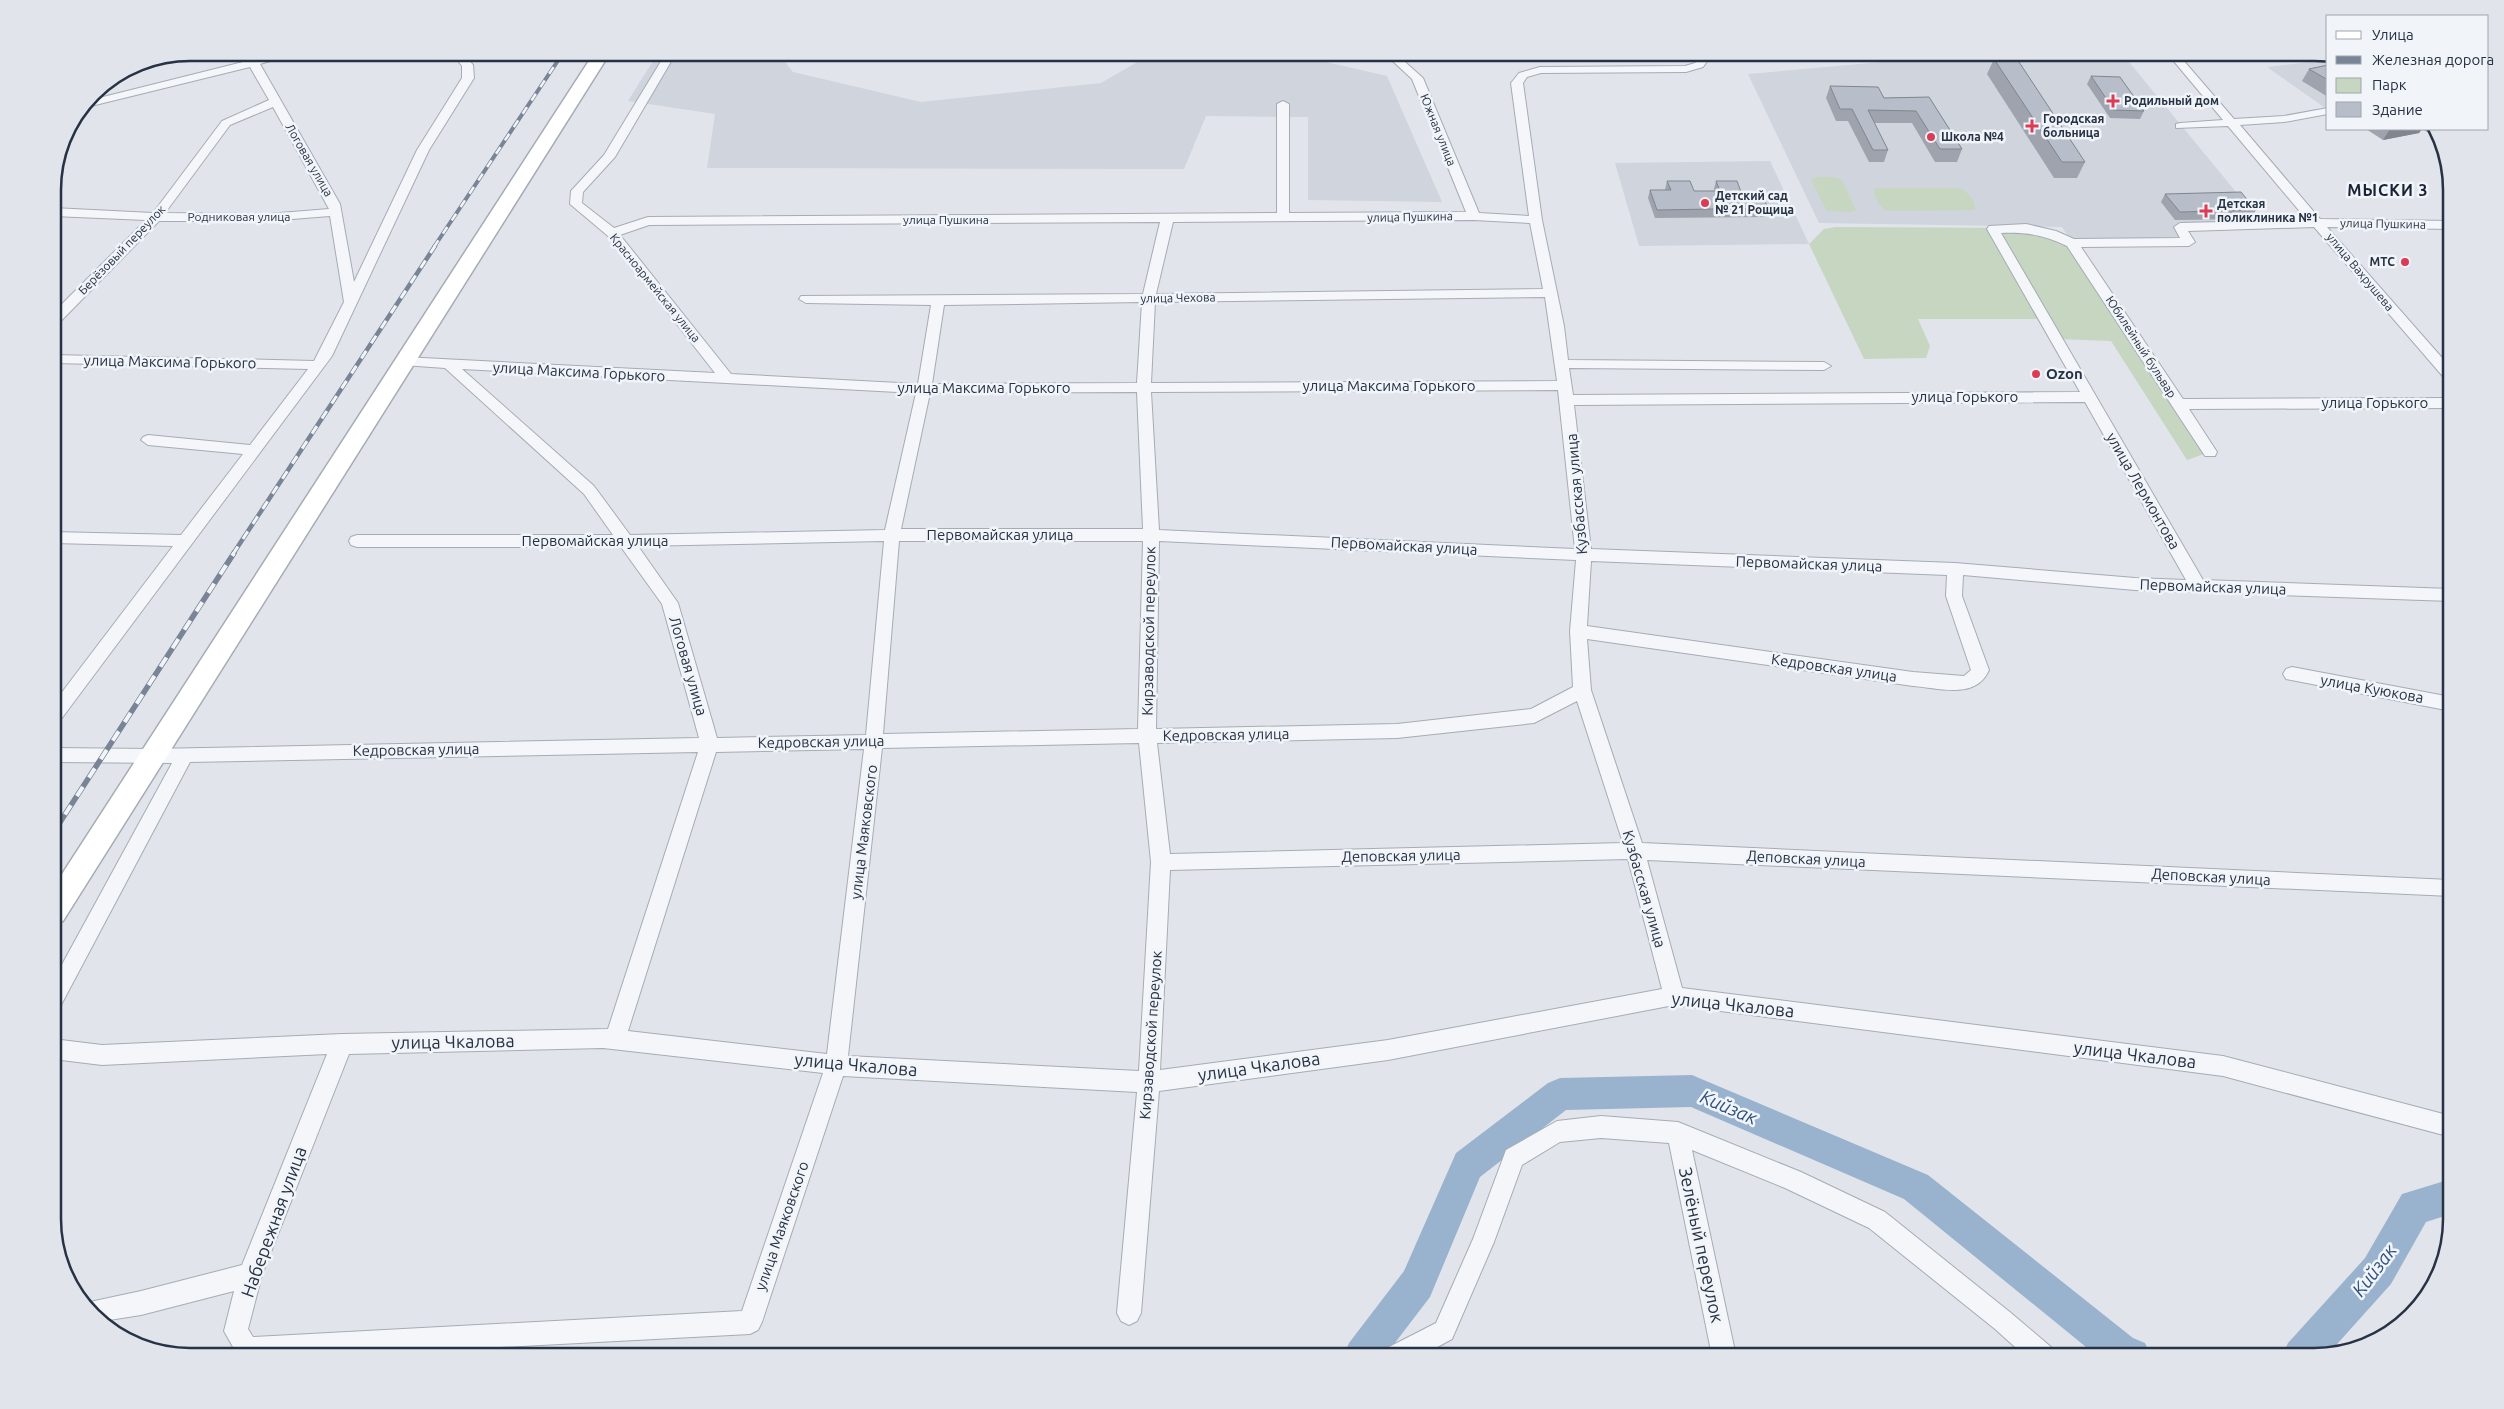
<svg xmlns="http://www.w3.org/2000/svg" width="2504" height="1409" viewBox="0 0 2504 1409" font-family="Ubuntu,sans-serif">
<style>
.built{fill:#cfd4dd}
.green{fill:#c7d6c1}
.lines{fill:none;stroke-linecap:round;stroke-linejoin:round}
.river{fill:#99b3ce;fill-rule:evenodd}
.street-casing{stroke:#a5acb6;stroke-width:2}
.secondary-casing{stroke:#a5acb6;stroke-width:3}
.street{fill:#f4f6f9;fill-rule:evenodd}
.secondary{fill:#fff;fill-rule:evenodd}
.rail-far2-casing{stroke:#798496;stroke-width:4}
.rail-far1-casing{stroke:#798496;stroke-width:4.5}
.rail-casing{stroke:#798496;stroke-width:5.5}
.rail-far2{stroke:#f1f4f8;stroke-width:2.5;stroke-dasharray:8;stroke-linecap:butt}
.rail-far1{stroke:#f1f4f8;stroke-width:3;stroke-dasharray:9;stroke-linecap:butt}
.rail{stroke:#f1f4f8;stroke-width:4;stroke-dasharray:11;stroke-linecap:butt}
.wall{fill:#9ea3ad}
.shaded-wall{fill:#81858d}
.building{fill:#b8bec9;stroke:#81858d}
.poi-dot{fill:#db3b55;stroke:#f1f4f8;stroke-width:2}
.labels{text-anchor:middle;stroke-width:5;stroke-linejoin:round;paint-order:stroke}
.far-poi-label{font-size:12px;font-weight:bold;fill:#273244;stroke:#f1f4f8;text-anchor:start}
.far-street-label{font-size:12px;fill:#273244;stroke:#f1f4f8}
.street-label{font-size:15px;fill:#273244;stroke:#f1f4f8}
.poi-label{font-size:15px;font-weight:bold;fill:#273244;stroke:#f1f4f8;text-anchor:start}
.far-district-label{font-size:16px;font-weight:bold;letter-spacing:1px;fill:#1a2335;stroke:#f1f4f8}
.near-street-label{font-size:18px;fill:#273244;stroke:#f1f4f8}
.near-water-label{font-size:19px;font-style:italic;fill:#2d527d;stroke:#f1f4f8}
.rim{fill:none;stroke:#273244;stroke-width:2.5}
</style>
<rect width="100%" height="100%" fill="#e1e5eb"/>
<path class="built" d="M658,53H778L793,72L921,102L1101,83L1153,53H1287L1387,76L1442,202L1308,200V117L1206,116L1184,169L707,168L715,114L628,101Z
M1949,56L2125,57L2264,226L2180,227L2189,242L2072,243L2062,227L1819,223L1748,74Z
M2328,60V110L2267,67Z
M1770,161L1809,244L1639,246L1615,163Z"/>
<path class="green" d="M1816,177H1833L1842,180L1856,210L1850,212L1827,211L1811,180Z
M1880,188H1959C1967,191 1976,201 1975,210L1888,211C1880,208 1874,198 1874,189Z
M1835,227L2026,228L2072,243L2210,452L2187,460L2111,341L2056,339L2044,319H1918L1930,346L1926,358L1864,359L1809,244L1824,229Z"/>
<g class="lines">
<path class="river" d="M1692,1075L1928,1175L2133,1338L2145,1343L2151,1356H2097L1904,1199L1691,1107L1566,1110L1480,1177L1430,1297L1385,1356H1343L1349,1343L1404,1271L1456,1153L1548,1083L1560,1078Z
M2451,1179V1214L2426,1222L2391,1284L2330,1352L2314,1356H2282L2288,1343L2365,1258L2402,1194Z"/>
<defs>
<path id="street" d="M243,53H253L257,59L281,53H297L260,64L340,204L354,282L417,150L462,78V66L452,53H463L473,65L474,78L429,150L332,356L59,722L53,724V704L173,546L53,543V532L181,535L243,454L148,445L141,440L143,437L148,435L250,445L308,369L53,363V355L314,361L344,302L330,216L267,221H159L58,324L53,325V313L146,220L53,216V208L153,213L222,121L269,100L250,67L83,108L87,101L247,61ZM273,107L329,209L267,214L165,213L230,125Z
M666,53H676L615,157L583,192L582,203L614,228L648,217L1277,213V104L1283,101L1289,104V213L1466,212L1412,79L1384,53H1395L1423,78L1479,213L1529,216L1511,83L1519,73L1540,67L1685,66L1695,63L1703,53H1713L1703,67L1686,72L1541,73L1527,77L1523,83L1542,220L1564,326L1568,360L1824,362L1831,366L1824,370L1569,368L1573,395L2080,392L1987,229L1989,226L2026,224L2056,231L2074,239L2180,238L2174,227L2180,223L2307,220L2228,126L2176,128V124L2180,123L2223,120L2167,53H2177L2234,119L2284,116L2328,108V114L2284,122L2240,125L2320,219L2451,221V229L2327,227L2451,368V381L2446,380L2314,227L2188,231L2195,242L2189,246L2081,247L2183,399L2451,398V408L2189,409L2217,452L2215,456H2205L2067,246C2045,235 2026,232 2001,233L2203,580L2451,589V601L2135,590L1963,575L1962,596L1989,670C1976,700 1939,688 1913,686L1587,639L1591,690L1642,843L2451,880V896L1647,860L1682,988L2223,1056L2451,1116V1137L2223,1076L1674,1005L1388,1060L1159,1091L1141,1313L1137,1321L1129,1325L1121,1321L1117,1313L1137,1092L843,1076L762,1322L758,1330L750,1334L331,1356H238L224,1331L234,1291L141,1315L103,1321L85,1303L141,1291L242,1265L327,1054L102,1065L53,1059V1039L102,1045L342,1034L608,1029L698,752L190,762L60,1007L53,1009V981L172,763L53,762V748L151,749L699,738L662,604L621,547H357L351,545L349,541L351,537L357,535H613L584,494L445,368L403,365L396,361L403,357L715,373L608,236L570,204L571,191L604,155ZM1474,220L1530,223L1543,289L1156,294L1173,222ZM1160,222L1143,294L801,296L799,299L806,303L931,305L918,384L731,374L620,235L649,225ZM1545,297L1557,381L1151,383L1155,302ZM1142,302L1137,383L932,384L944,305ZM462,369L916,393L885,530L630,535L594,486ZM1558,390L1575,549L1159,530L1151,392ZM1137,392L1143,529H901L930,393ZM2085,402L2186,580L2135,578L1955,563L1591,549L1574,405ZM884,541L866,735L717,738L678,603L638,546ZM899,541H1143L1138,729L883,734ZM1159,541L1576,560L1570,631L1573,687L1531,709L1397,724L1156,729ZM1591,561L1947,575L1946,596L1971,670L1964,676L1913,672L1587,626ZM1577,701L1623,843L1170,854L1157,743L1397,738L1534,723ZM1139,743L1151,862L1139,1071L848,1056L882,748ZM864,749L827,1054L628,1031L716,752ZM1628,859L1662,989L1388,1040L1160,1070L1170,870ZM603,1048L823,1073L742,1311L253,1337L248,1329L262,1275L349,1054Z
M2292,667L2451,697V711L2286,679L2283,674L2286,669Z
M1601,1116L1678,1122L1801,1172L1885,1212L2011,1313L2051,1347L2054,1356H2025L1995,1329L1869,1228L1785,1188L1692,1150L1736,1356H1712L1669,1143L1601,1138L1560,1142L1522,1165L1494,1242L1452,1339L1421,1356H1386L1389,1347L1436,1323L1473,1239L1506,1150L1557,1121Z"/>
<path id="secondary" d="M594,53H610L63,921L53,924V888Z"/>
</defs>
<use href="#street" class="street-casing"/>
<use href="#secondary" class="secondary-casing"/>
<use href="#street" class="street"/>
<use href="#secondary" class="secondary"/>
<defs>
<path id="rail-far2" d="M434,247L563,53"/>
<path id="rail-far1" d="M233,554L435,246"/>
<path id="rail" d="M53,833L234,553"/>
</defs>
<use href="#rail-far2" class="rail-far2-casing"/>
<use href="#rail-far1" class="rail-far1-casing"/>
<use href="#rail" class="rail-casing"/>
<use href="#rail-far2" class="rail-far2"/>
<use href="#rail-far1" class="rail-far1"/>
<use href="#rail" class="rail"/>
</g>
<path class="wall" d="M1994,59L2085,162L2077,178H2054L1987,74Z
M2328,65V97L2302,81L2309,69Z
M2091,76L2144,111L2140,119L2110,118L2087,84Z
M1830,86L1884,98L1929,97L1962,149L1957,162H1935L1912,123H1874L1888,150L1884,162H1869L1848,121H1836L1826,98Z
M2366,129H2422L2419,133L2383,140Z
M2422,129H2435L2439,139Z
M1667,181L1694,191H1715L1714,189L1716,181L1741,192L1768,208L1765,217L1655,218L1648,198L1650,190H1665Z
M2165,194L2256,210L2251,219L2175,220L2161,202Z"/>
<path class="shaded-wall" d="M2390,129H2422L2419,133L2383,140Z"/>
<path class="building" d="M1994,59H2017L2085,162H2062Z
M2328,65V80L2309,69Z
M2091,76L2120,77L2144,111L2114,110Z
M1830,86L1878,87L1884,98L1929,97L1962,149H1940L1916,111L1868,110L1888,150H1873L1852,109H1840Z
M1667,181H1690L1694,191H1720L1716,181H1737L1741,192L1760,191L1768,208L1657,210L1650,190H1671Z
M2241,192L2256,210L2180,212L2165,194Z"/>
<g class="poi-dot">
<path d="M2110.5 93.5h5v5h5v5h-5v5h-5v-5h-5v-5h5z"/>
<path d="M2029.5 118.5h5v5h5v5h-5v5h-5v-5h-5v-5h5z"/>
<circle cx="1931" cy="137" r="5"/>
<circle cx="1705" cy="203" r="5"/>
<path d="M2203.5 203.5h5v5h5v5h-5v5h-5v-5h-5v-5h5z"/>
<circle cx="2405" cy="262" r="5"/>
<circle cx="2036" cy="374" r="5"/>
</g>
<g class="labels">
<g class="far-poi-label">
<text x="2124" y="105">Родильный дом</text>
<text x="2043" y="123">Городская<tspan x="2043" dy="14">больница</tspan></text>
<text x="1941" y="141">Школа №4</text>
<text x="1715" y="200">Детский сад<tspan x="1715" dy="14">№ 21 Рощица</tspan></text>
<text x="2217" y="208">Детская<tspan x="2217" dy="14">поликлиника №1</tspan></text>
<text x="2395" y="266" text-anchor="end">МТС</text>
</g>
<g class="far-street-label">
<text transform="translate(1438 130) rotate(68)" y="4">Южная улица</text>
<text transform="translate(309 160) rotate(60)" y="4">Логовая улица</text>
<text x="239" y="221">Родниковая улица</text>
<text transform="translate(1410 217) rotate(-1)" y="4">улица Пушкина</text>
<text x="946" y="224">улица Пушкина</text>
<text transform="translate(2383 224) rotate(1)" y="4">улица Пушкина</text>
<text transform="translate(122 250) rotate(-46)" y="4">Берёзовый переулок</text>
<text transform="translate(2360 272) rotate(50)" y="4">улица Вахрушева</text>
<text transform="translate(655 288) rotate(51)" y="4">Красноармейская улица</text>
<text transform="translate(1178 298) rotate(-1)" y="4">улица Чехова</text>
<text transform="translate(2141 347) rotate(57)" y="4">Юбилейный бульвар</text>
</g>
<g class="street-label">
<text transform="translate(170 362) rotate(1)" y="5">улица Максима Горького</text>
<text transform="translate(579 372) rotate(3)" y="5">улица Максима Горького</text>
<text x="1389" y="391">улица Максима Горького</text>
<text x="984" y="393">улица Максима Горького</text>
<text x="1965" y="402">улица Горького</text>
<text x="2375" y="408">улица Горького</text>
<text transform="translate(2143 491) rotate(60)" y="5">улица Лермонтова</text>
<text transform="translate(1577 494) rotate(-95)" y="5">Кузбасская улица</text>
<text x="1000" y="540">Первомайская улица</text>
<text x="595" y="546">Первомайская улица</text>
<text transform="translate(1404 546) rotate(3)" y="5">Первомайская улица</text>
<text transform="translate(1809 564) rotate(2)" y="5">Первомайская улица</text>
<text transform="translate(2213 587) rotate(2)" y="5">Первомайская улица</text>
<text transform="translate(1149 631) rotate(-89)" y="5">Кирзаводской переулок</text>
<text transform="translate(688 666) rotate(74)" y="5">Логовая улица</text>
<text transform="translate(1834 668) rotate(8)" y="5">Кедровская улица</text>
<text transform="translate(2372 689) rotate(10)" y="5">улица Куюкова</text>
<text transform="translate(1226 735) rotate(-1)" y="5">Кедровская улица</text>
<text transform="translate(821 742) rotate(-1)" y="5">Кедровская улица</text>
<text transform="translate(416 750) rotate(-1)" y="5">Кедровская улица</text>
<text transform="translate(864 832) rotate(-83)" y="5">улица Маяковского</text>
<text transform="translate(1401 856) rotate(-1)" y="5">Деповская улица</text>
<text transform="translate(1806 859) rotate(3)" y="5">Деповская улица</text>
<text transform="translate(2211 877) rotate(3)" y="5">Деповская улица</text>
<text transform="translate(1644 889) rotate(74)" y="5">Кузбасская улица</text>
<text transform="translate(1151 1035) rotate(-86)" y="5">Кирзаводской переулок</text>
<text transform="translate(782 1226) rotate(-71)" y="5">улица Маяковского</text>
</g>
<g class="poi-label">
<text x="2046" y="379">Ozon</text>
</g>
<g class="far-district-label">
<text x="2388" y="196">МЫСКИ 3</text>
</g>
<g class="near-street-label">
<text transform="translate(1733 1005) rotate(6)" y="6">улица Чкалова</text>
<text transform="translate(453 1042) rotate(-1)" y="6">улица Чкалова</text>
<text transform="translate(2135 1055) rotate(7)" y="6">улица Чкалова</text>
<text transform="translate(856 1065) rotate(5)" y="6">улица Чкалова</text>
<text transform="translate(1259 1067) rotate(-8)" y="6">улица Чкалова</text>
<text transform="translate(274 1222) rotate(-70)" y="6">Набережная улица</text>
<text transform="translate(1701 1245) rotate(78)" y="6">Зелёный переулок</text>
</g>
<g class="near-water-label">
<text transform="translate(1729 1107) rotate(23)" y="7">Кийзак</text>
<text transform="translate(2374 1270) rotate(-53)" y="7">Кийзак</text>
</g>
</g>
<path d="M0 0H2504V1409H0ZM190 61H2314A129 129 0 0 1 2443 190V1219A129 129 0 0 1 2314 1348H190A129 129 0 0 1 61 1219V190A129 129 0 0 1 190 61Z" fill="#e1e4ea" fill-rule="evenodd"/>
<path class="rim" d="M190 61H2314A129 129 0 0 1 2443 190V1219A129 129 0 0 1 2314 1348H190A129 129 0 0 1 61 1219V190A129 129 0 0 1 190 61Z"/>
<rect x="2326" y="15" width="162" height="115" fill="#f1f4f8" stroke="#a0a6b0"/>
<rect x="2336" y="31" width="25" height="8" fill="#ffffff" stroke="#a0a6b0"/>
<text x="2372" y="40" font-size="15" fill="#273244">Улица</text>
<rect x="2336" y="56" width="25" height="8" fill="#798496" stroke="#a0a6b0"/>
<text x="2372" y="65" font-size="15" fill="#273244">Железная дорога</text>
<rect x="2336" y="78" width="25" height="15" fill="#c7d6c1" stroke="#a0a6b0"/>
<text x="2372" y="90" font-size="15" fill="#273244">Парк</text>
<rect x="2336" y="102" width="25" height="15" fill="#b8bec9" stroke="#a0a6b0"/>
<text x="2372" y="115" font-size="15" fill="#273244">Здание</text>
</svg>
